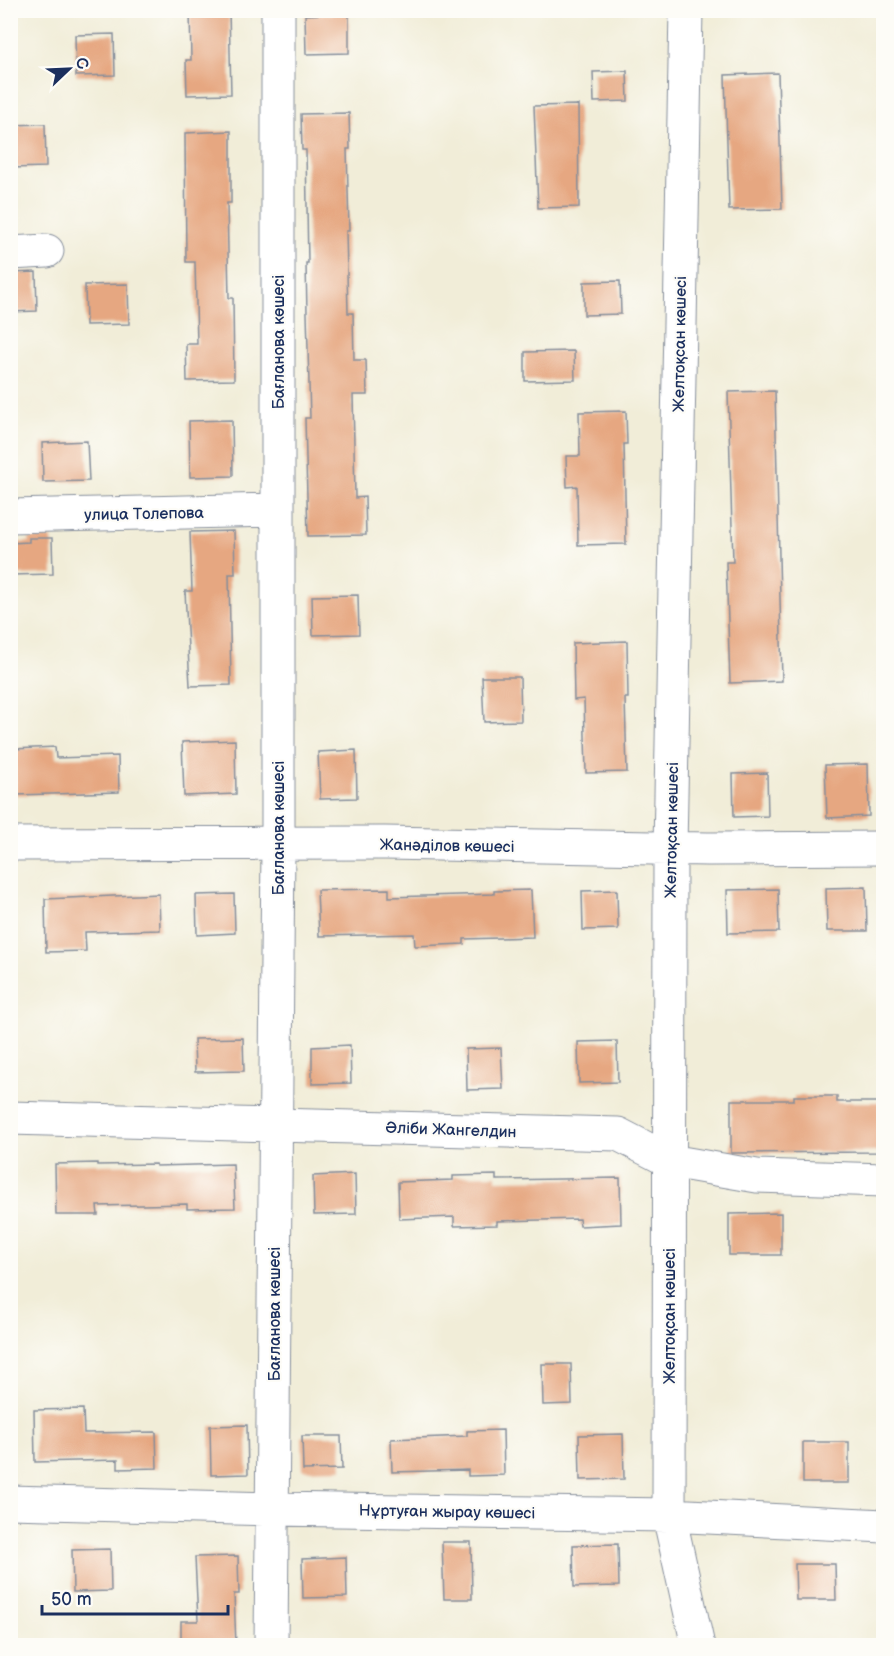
<svg xmlns="http://www.w3.org/2000/svg" width="894" height="1656" viewBox="0 0 894 1656" font-family="'Balsamiq Sans',sans-serif">
<style>
.building{fill:#e6a781}
.lines{fill:none;stroke-linecap:round;stroke-linejoin:round}
.minor-casing{stroke:#868e9b;stroke-width:35}
.minor{stroke:#fff;stroke-width:33}
.labels{text-anchor:middle;stroke-width:4.5;stroke-linejoin:round;paint-order:stroke}
.street-label{font-size:16px;fill:#1b2f5e;stroke:#fdfcf7}
</style>
<rect width="100%" height="100%" fill="#fdfcf7"/>
<filter id="ink" filterUnits="userSpaceOnUse"><feTurbulence type="fractalNoise" baseFrequency=".0167" numOctaves="2"/><feDisplacementMap in="SourceGraphic" scale="12" xChannelSelector="R" yChannelSelector="G"/><feConvolveMatrix kernelMatrix="1 2 1 2 8 2 1 2 1" color-interpolation-filters="sRGB"/></filter>
<filter id="wash" filterUnits="userSpaceOnUse"><feTurbulence type="fractalNoise" baseFrequency=".008" numOctaves="4" result="noise"/><feDisplacementMap in="SourceGraphic" scale="24" xChannelSelector="R" yChannelSelector="G"/><feGaussianBlur stdDeviation="1.35" result="paint"/><feColorMatrix in="noise" values="0 0 0 0 0 0 0 0 0 0 0 0 0 0 0 0 0 1.4 0 .05"/><feComposite in="paint" operator="in"/></filter>
<g filter="url(#wash)">
<rect width="100%" height="100%" fill="#f1edd8"/>
<g id="blocks">
<path class="building" d="M190,10H229L231,94L187,95L186,60H191Z
M349,13V53L306,54L305,15Z
M114,34L115,75L76,76L75,35Z
M627,71L628,101L594,102L593,72Z
M778,73L782,209L729,210L725,75Z
M578,105L579,207L538,208L534,106Z
M349,113L350,149H347L349,231H346L348,313H353L354,360H366L367,395H353L355,498L365,497L366,535L308,536L305,418H310L307,314L306,263H308L306,150H302L301,114Z
M45,124L46,167L10,168V125Z
M231,131V203H227L229,298H233L234,380L187,381L186,344H197L195,262H186L185,133Z
M36,272L37,311L10,312V273Z
M620,281L621,314L584,315V282Z
M128,284L129,324L86,325L85,285Z
M574,351L575,380L525,381V352Z
M775,391L782,681L730,683L726,562H733L728,392Z
M626,411L627,444H624L626,544L578,545L577,486L567,487L566,456H580L579,412Z
M232,420L233,476L190,477L189,421Z
M87,441L89,481L43,482L42,443Z
M234,531L235,574H229L231,685L190,686L185,591H192L190,532Z
M29,538H52L53,574L10,575V543L29,542Z
M358,595L359,634L313,635L312,596Z
M627,641L628,698H625L627,772L586,773L584,699L574,700L573,643Z
M482,677H520L521,721L484,722Z
M235,740L236,794L184,796L182,742Z
M55,747L56,758L118,756L119,792L16,795L14,749Z
M356,750L357,798L320,799L318,752Z
M868,764L869,816L827,818L825,765Z
M767,773L768,816L734,817L733,774Z
M866,887L867,931H827L826,888Z
M389,889V897L494,894V891L531,890L533,937L464,939V944L415,946L414,934L319,936L317,890Z
M778,889L779,932L728,933L727,890Z
M617,890L618,929L583,930L582,891Z
M159,894L160,930L85,932L86,951L46,952L45,899Z
M234,894L235,933L197,935L196,895Z
M243,1038L244,1071L195,1072L194,1039Z
M617,1041L618,1082L579,1083L578,1042Z
M350,1045L351,1083L312,1084V1047Z
M501,1048L503,1089L467,1090L466,1049Z
M794,1096H837V1102H884V1152L731,1153V1100H794Z
M97,1163V1165L156,1164V1166L233,1164L235,1208L187,1209V1204L97,1206L98,1215H56L55,1164Z
M355,1174L356,1214L314,1215L313,1176Z
M496,1175V1180L620,1178L621,1224L580,1226L579,1219L497,1221V1225L454,1226V1217L399,1219L398,1182L453,1180V1176Z
M781,1213V1255H729V1214Z
M542,1364H571L572,1404L543,1405Z
M83,1409L84,1433L156,1432L157,1468L118,1469V1460L35,1462L34,1410Z
M247,1425L248,1474L211,1475L210,1426Z
M503,1430L504,1475L468,1476V1470L392,1472L391,1439L467,1436V1431Z
M623,1434L624,1479L580,1480L579,1435Z
M302,1436H341L342,1469L303,1470Z
M803,1442H849V1483H803Z
M442,1542H471L472,1599H444Z
M618,1544L619,1586L574,1587L573,1545Z
M110,1549L111,1591L73,1592L72,1550Z
M238,1556L239,1594H234L236,1646H181V1621H198L195,1557Z
M346,1557L347,1597L303,1598L302,1559Z
M795,1564H835L836,1600H796Z"/>
</g>
</g>
<g filter="url(#ink)">
<use href="#blocks" fill-opacity="0" stroke="#868e9b" stroke-width="1.5"/>
<g class="lines">
<defs>
<path id="minor" d="M686,10L670,848L669,1515L698,1646
M10,253L47,251
M10,516L278,510
M10,844L385,843L708,849L884,848
M10,1118L618,1134L670,1161L757,1176L884,1180
M10,1502L273,1509L669,1515L884,1526
M271,1646L278,844V10"/>
</defs>
<use href="#minor" class="minor-casing"/>
<use href="#minor" class="minor"/>
</g>
</g>
<g class="labels">
<g class="street-label">
<text transform="translate(278 342) rotate(-90)" y="6">Бағланова көшесі</text>
<text transform="translate(679 344) rotate(-89)" y="6">Желтоқсан көшесі</text>
<text transform="translate(144 513) rotate(-1)" y="6">улица Толепова</text>
<text transform="translate(278 828) rotate(-90)" y="6">Бағланова көшесі</text>
<text transform="translate(671 830) rotate(-89)" y="6">Желтоқсан көшесі</text>
<text transform="translate(447 845) rotate(1)" y="6">Жанәділов көшесі</text>
<text transform="translate(451 1129) rotate(2)" y="6">Әліби Жангелдин</text>
<text transform="translate(274 1314) rotate(-90)" y="6">Бағланова көшесі</text>
<text transform="translate(669 1316) rotate(-90)" y="6">Желтоқсан көшесі</text>
<text transform="translate(447 1511) rotate(1)" y="6">Нұртуған жырау көшесі</text>
</g>
</g>
<rect width="894" height="1656" fill="none" stroke="#fdfcf7" stroke-width="36"/>
<g transform="translate(69 69) rotate(67)" stroke="#fdfcf7" stroke-width="4.5" paint-order="stroke">
<path d="M0-4.5L10 22L0 15L-10 22Z" fill="#1b2f5e"/>
<text y="-9" font-size="16" font-weight="bold" text-anchor="middle" fill="#1b2f5e">С</text>
</g>
<path d="M42 1605v9h186v-9" fill="none" stroke="#1b2f5e" stroke-width="3"/>
<text x="51" y="1605" font-size="18" fill="#1b2f5e" stroke="#fdfcf7" stroke-width="4.5" paint-order="stroke">50 m</text>
</svg>
